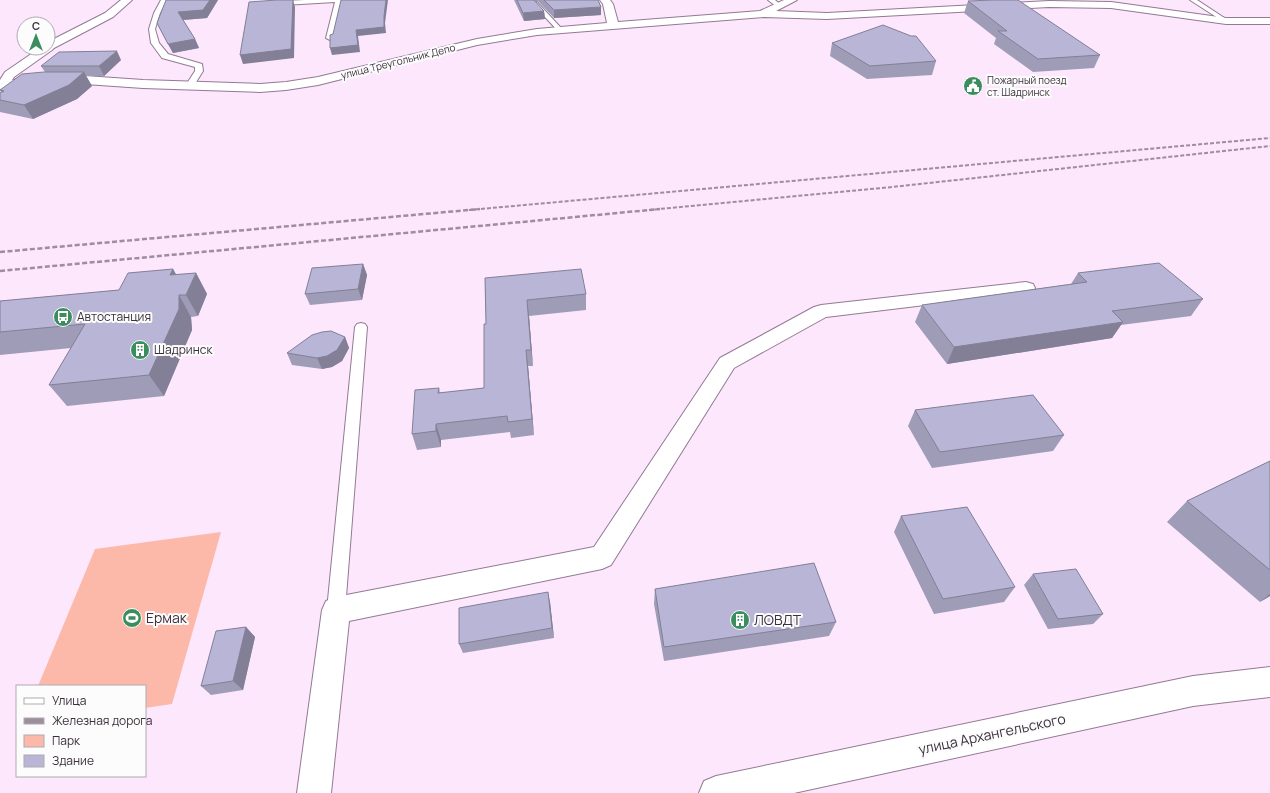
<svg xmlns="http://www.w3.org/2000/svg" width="1270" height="793" viewBox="0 0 1270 793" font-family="Manrope,sans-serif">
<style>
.green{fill:#fcb9aa}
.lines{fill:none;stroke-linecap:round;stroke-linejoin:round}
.lane-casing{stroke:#927a93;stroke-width:2}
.street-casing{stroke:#927a93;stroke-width:2}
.secondary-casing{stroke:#927a93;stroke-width:2}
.lane{fill:#fff;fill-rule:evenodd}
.street{fill:#fff;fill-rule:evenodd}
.secondary{fill:#fff;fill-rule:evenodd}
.rail-far1{stroke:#9d8d9d;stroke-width:2;stroke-dasharray:4 2;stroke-linecap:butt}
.rail{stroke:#9d8d9d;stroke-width:2.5;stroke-dasharray:5 2.5;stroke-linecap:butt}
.wall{fill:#9f9cb8}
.shaded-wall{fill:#827f96}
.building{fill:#b9b5d6;stroke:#827f96}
.labels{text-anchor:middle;stroke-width:4;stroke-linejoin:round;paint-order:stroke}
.far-street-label{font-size:10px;fill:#3b303b;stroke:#fcfcfc}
.far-poi-label{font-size:10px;fill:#3b303b;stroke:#fcfcfc;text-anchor:start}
.poi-label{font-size:12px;fill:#3b303b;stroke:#fcfcfc;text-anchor:start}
.near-poi-label{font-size:14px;fill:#3b303b;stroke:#fcfcfc;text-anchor:start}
.near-street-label{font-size:14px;fill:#3b303b;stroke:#fcfcfc}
</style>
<rect width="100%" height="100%" fill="#fde7fd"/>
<path class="green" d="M221,532L172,704L145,708V686H38L95,549Z"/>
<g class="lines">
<defs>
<path id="lane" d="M161,0H167L160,13L155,29L159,43L168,54L202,64L203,71L193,87H187L186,85L195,71V67L162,58L151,43L149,29L154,13Z
M304,0H343L333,40H330L326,38L335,2L284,5L281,3L284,1Z
M768,0H775L782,6L777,7Z
M1190,0H1197L1226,19L1221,20Z
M533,2H537L562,29V31H558L533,4Z
M361,323L365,324L367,327L345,610L342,616L336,618L330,616L327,610L355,327L357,324Z"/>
<path id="street" d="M121,0H132L113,17L54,48L52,50L14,77L12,80L52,76H85L143,80L260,84L286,82L318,77L477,39L537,29L607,23L603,4L600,0H610L613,4L618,22L760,11L784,0H797L776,11L827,13L1049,1L1111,2L1226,18H1270V24H1226L1111,8L1049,7L827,19L764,17L537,35L477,45L318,85L286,90L260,92L143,88L85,84H52L0,89V80L5,72L40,48H48V42L105,13Z
M1026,282L1033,284L1035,288L1033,292L826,317L734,368L611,565L602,569L349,621L331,793H297L322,610L326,601L336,597L594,547L720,358L814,307L821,305Z"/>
<path id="secondary" d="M1270,667V697L1193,706L794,793H699L704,781L716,776L1193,676Z"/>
</defs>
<use href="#lane" class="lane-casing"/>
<use href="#street" class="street-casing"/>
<use href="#secondary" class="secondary-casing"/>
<use href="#lane" class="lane"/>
<use href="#street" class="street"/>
<use href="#secondary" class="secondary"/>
<path class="rail-far1" d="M469,210L1270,138
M649,210L892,187L1270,146"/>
<path class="rail" d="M0,252L480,209
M0,271L660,209"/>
</g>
<path class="wall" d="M166,0H218L207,18L183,20L195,39L199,48L173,53L161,31L157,23Z
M514,0H598L601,7V15L554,18L538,1H535L544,11L545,19L524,21Z
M968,1L1100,55L1094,68L1033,72L994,44L996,38L964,13Z
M832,43L936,61L932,75L867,79L830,56Z
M121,60L104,76H86L92,86L77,99L33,119L0,112V93L1,92L0,90L45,72L41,66Z
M363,264L367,275L362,300L310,305L305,294Z
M173,269L176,275L196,273L207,294L198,316L191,317L192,330L164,396L67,406L49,385L71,348L0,355V301L119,290Z
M1078,273L1203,299L1191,316L1121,325L1112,338L947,364L915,322L922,305L1071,284Z
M485,278L586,294V310L529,316L533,366H528L534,435L511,438L510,432L441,440V447L417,450L412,434L439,388L440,393L484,388L486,324Z
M345,337L349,348L342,361L332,367L322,369L292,365L287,353Z
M915,410L1064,435L1053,451L932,468L908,426Z
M1270,461V596L1260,602L1167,522L1187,501Z
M901,516L1015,587L1004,602L934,614L894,532Z
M1033,574L1103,614L1093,624L1048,629L1024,585Z
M655,589L836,622L829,636L664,661L654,604Z
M550,602L554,638L463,653L459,644Z
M246,627L255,637L243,690L211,695L201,686Z"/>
<path class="shaded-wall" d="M210,0H218L207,18L182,20L178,12Z
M293,0L295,7L294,58L243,64L240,55Z
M386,0H388L385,23L386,33L358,36L360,52L332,55L330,48L356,30Z
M601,7V15L554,18V10Z
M544,11L545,19L524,21L523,13Z
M195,39L199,48L173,53L168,44Z
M117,51L121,60L104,76L99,66Z
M84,72L92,86L77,99L33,119L24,105Z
M363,264L367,275L362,300L358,289Z
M173,269L185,290L170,275Z
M196,273L207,294L198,316L186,295Z
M179,295L191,317L192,330L164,396L149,375Z
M527,300L529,316L533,366L531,350Z
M1123,322L1112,338L947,364L954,347Z
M345,337L349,348L342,361L332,367L322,369L317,358Z
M526,350L528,366L534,435L532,419Z
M436,424L441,440V447L436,431Z
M548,592L550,602L554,638L552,628Z
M1270,594V596L1260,602Z
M246,627L255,637L243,690L233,681Z"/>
<path class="building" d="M166,0H210L203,10L178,12L195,39L168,44L157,23Z
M277,0H293L291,49L240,55L249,2Z
M341,0H386L384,16V27L356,30L358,45L330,48V35L333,34Z
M517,0H534L544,11L523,13Z
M544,0H598L601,7L554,10Z
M993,0H1018L1100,55L1038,59L998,31H1007L968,1Z
M883,25L911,36H916L936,61L870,66L832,43Z
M117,51L99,66H41L59,52Z
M44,72H84L69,85L24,105L0,100V93L4,91L0,90L22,74Z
M1159,263L1203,299L1112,311L1123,322L954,347L922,305L1087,282L1078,273Z
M363,264L358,289L305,294L312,268Z
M173,269L170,275L196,273L186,295H179V309L149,375L49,385L85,324L0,332V301L119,290L128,273Z
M581,269L586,294L527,300L531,350H526L532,419L508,422L507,416L436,424V431L412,434L415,390L439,388L438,393L484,388V324H486L485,278Z
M331,331L345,337L337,350L327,356L317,358L287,353L312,335L322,332Z
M1033,395L1064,435L940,452L915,410Z
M1270,461V570L1187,501Z
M967,507L1015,587L943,599L901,516Z
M814,563L836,622L664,647L655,589Z
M1076,569L1103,614L1058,619L1033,574Z
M548,592L552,628L459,644V608Z
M246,627L233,681L201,686L216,631Z"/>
<defs>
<symbol id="civic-disc" viewBox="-11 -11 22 22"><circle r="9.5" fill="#3b8d5e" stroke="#fcfcfc"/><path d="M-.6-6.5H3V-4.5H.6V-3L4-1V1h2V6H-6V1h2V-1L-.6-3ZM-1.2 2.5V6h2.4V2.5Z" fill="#fff"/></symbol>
<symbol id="bus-disc" viewBox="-11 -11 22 22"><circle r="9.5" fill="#3b8d5e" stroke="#fcfcfc"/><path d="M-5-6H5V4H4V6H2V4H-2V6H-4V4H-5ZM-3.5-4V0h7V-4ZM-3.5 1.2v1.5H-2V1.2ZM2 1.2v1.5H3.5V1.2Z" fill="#fff"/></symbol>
<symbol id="building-disc" viewBox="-11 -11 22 22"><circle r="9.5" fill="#3b8d5e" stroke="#fcfcfc"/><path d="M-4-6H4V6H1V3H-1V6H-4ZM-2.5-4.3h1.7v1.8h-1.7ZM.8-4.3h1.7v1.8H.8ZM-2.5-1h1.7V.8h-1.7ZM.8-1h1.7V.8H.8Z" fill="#fff"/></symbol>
<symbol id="stadium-disc" viewBox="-11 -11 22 22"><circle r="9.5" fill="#3b8d5e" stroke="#fcfcfc"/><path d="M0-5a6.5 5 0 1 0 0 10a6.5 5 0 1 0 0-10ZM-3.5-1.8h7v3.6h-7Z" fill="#fff"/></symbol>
</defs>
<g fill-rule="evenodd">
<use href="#civic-disc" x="962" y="75" width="22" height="22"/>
<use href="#bus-disc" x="52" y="306" width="22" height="22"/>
<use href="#building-disc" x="129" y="339" width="22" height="22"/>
<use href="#stadium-disc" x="121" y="607" width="22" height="22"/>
<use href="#building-disc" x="729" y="609" width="22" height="22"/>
</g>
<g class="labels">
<g class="far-street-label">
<text transform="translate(398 61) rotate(-14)" y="4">улица Треугольник Депо</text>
</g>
<g class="far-poi-label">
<text x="987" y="84">Пожарный поезд<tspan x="987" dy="12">ст. Шадринск</tspan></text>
</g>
<g class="poi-label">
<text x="77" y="321">Автостанция</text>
<text x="154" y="354">Шадринск</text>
</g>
<g class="near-poi-label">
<text x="146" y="623">Ермак</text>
<text x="754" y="625">ЛОВДТ</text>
</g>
<g class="near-street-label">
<text transform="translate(992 734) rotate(-12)" y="5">улица Архангельского</text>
</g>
</g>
<rect x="16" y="685" width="130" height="92" fill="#fcfcfc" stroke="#afaaaf"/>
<rect x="24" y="698" width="20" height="6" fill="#ffffff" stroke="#afaaaf"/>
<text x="52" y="705" font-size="12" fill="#3b303b">Улица</text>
<rect x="24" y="718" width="20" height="6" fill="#9d8d9d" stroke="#afaaaf"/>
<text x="52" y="725" font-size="12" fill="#3b303b">Железная дорога</text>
<rect x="24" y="735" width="20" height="12" fill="#fcb9aa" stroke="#afaaaf"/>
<text x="52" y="745" font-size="12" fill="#3b303b">Парк</text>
<rect x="24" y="755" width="20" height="12" fill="#b9b5d6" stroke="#afaaaf"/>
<text x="52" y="765" font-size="12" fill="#3b303b">Здание</text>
<g transform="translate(36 36)"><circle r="19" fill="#fcfcfc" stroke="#afaaaf"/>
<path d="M0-3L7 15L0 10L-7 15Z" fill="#3b8d5e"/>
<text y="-6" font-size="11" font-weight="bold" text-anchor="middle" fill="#3b303b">С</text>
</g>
</svg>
